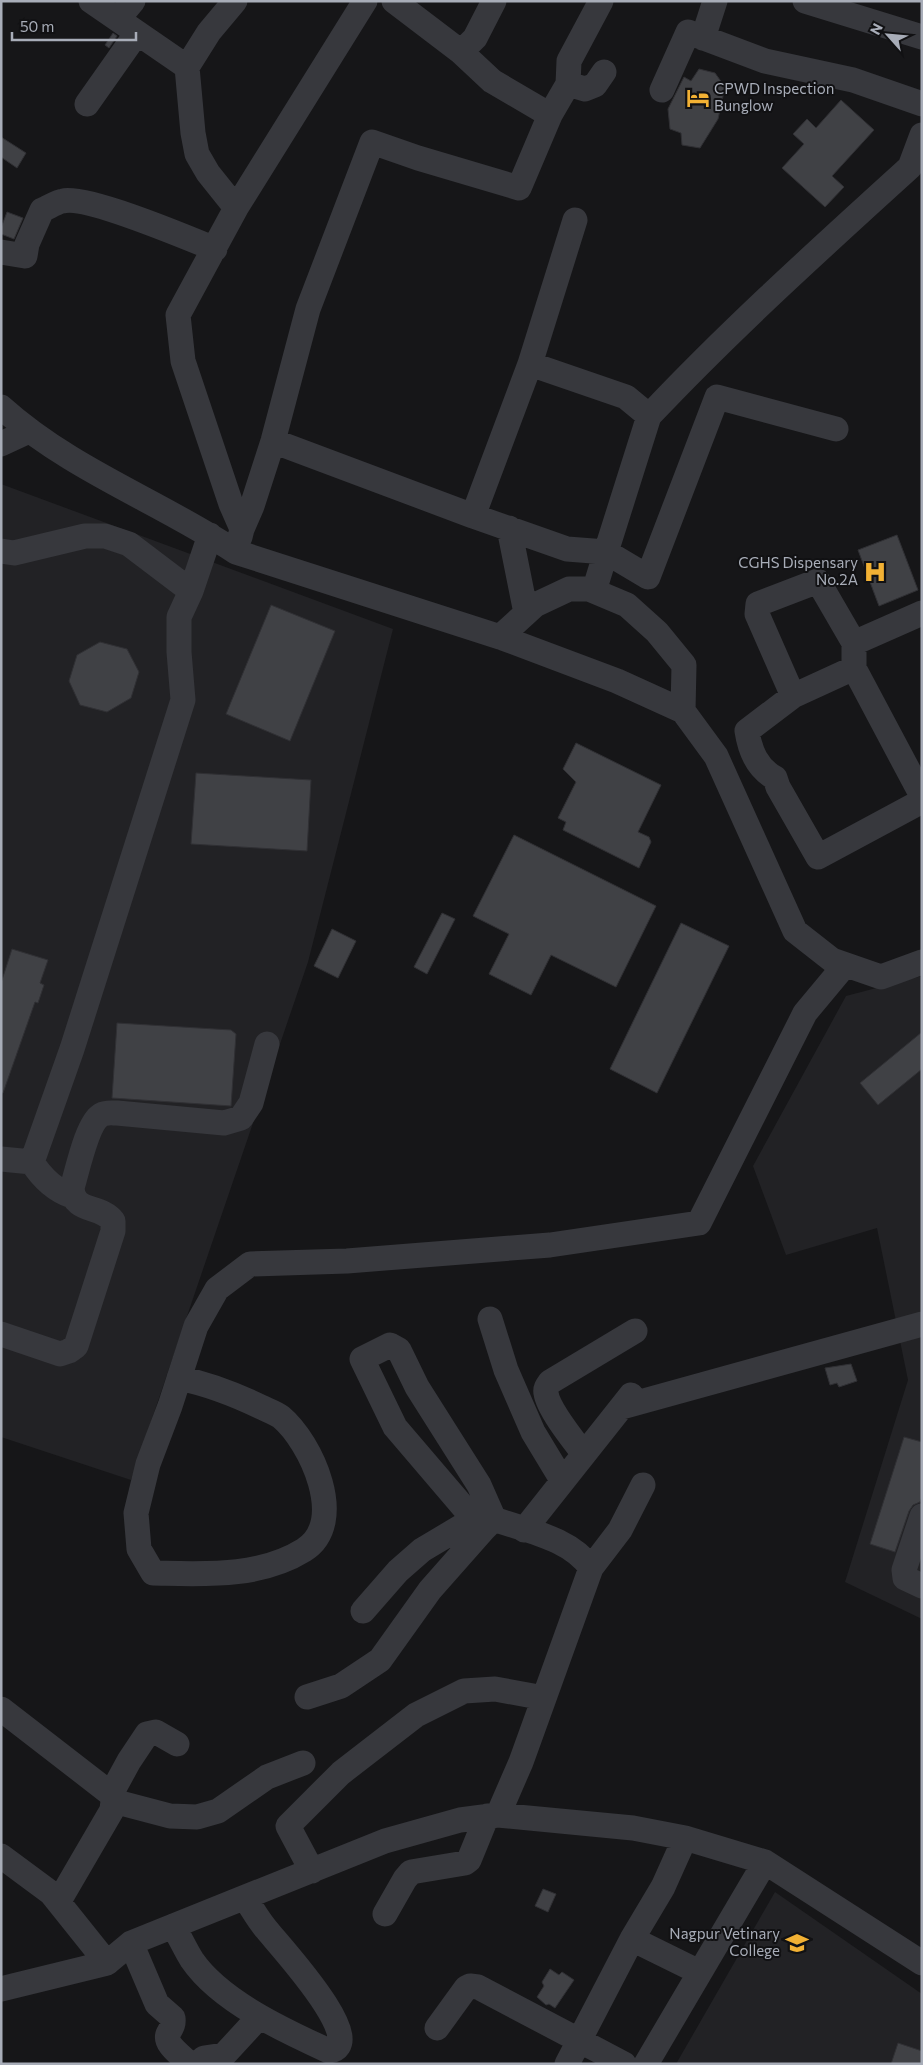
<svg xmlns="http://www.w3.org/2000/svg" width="923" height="2065" viewBox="0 0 923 2065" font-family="Commissioner,sans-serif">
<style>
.built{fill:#222225}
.building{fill:#404145;stroke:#303034}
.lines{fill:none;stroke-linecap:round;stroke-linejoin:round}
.minor{stroke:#37383d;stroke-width:25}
.labels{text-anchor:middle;stroke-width:4;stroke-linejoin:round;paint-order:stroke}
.poi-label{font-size:15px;fill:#a8adb8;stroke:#111113;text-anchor:end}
</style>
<rect width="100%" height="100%" fill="#161618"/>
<path class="built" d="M1,484L393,629L308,962L131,1480L1,1437Z
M922,976V1619L845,1582L908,1380L877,1228L786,1255L753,1166L846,996Z
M775,1892L922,1994V2064H676Z"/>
<path class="building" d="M113,33L117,36L109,48L105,45Z
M699,69L715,73L725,87L718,119L700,148L682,145L681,133L670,129L668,109L684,77L691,81Z
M841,100L874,130L832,176L844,187L825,207L782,168L804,144L793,134L807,119L816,128Z
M1,137L26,153L17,168L1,157Z
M7,212L23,218L14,239L1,234V228Z
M897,535L918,590L879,606L858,550Z
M271,605L335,631L290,741L226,714Z
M100,642L127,649L139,672L131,698L107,712L80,705L69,681L77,655Z
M576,743L661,785L638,832L649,837L651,842L639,868L563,830L566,822L558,818L576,782L563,769Z
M196,773L311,780L307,851L191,844Z
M514,835L656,906L616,987L551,955L531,995L489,974L509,934L473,916Z
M442,913L455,919L427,974L414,967Z
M681,923L729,946L657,1093L610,1069Z
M332,929L356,941L338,978L314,966Z
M12,949L48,960L40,983L44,985L38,1003L35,1002L3,1093H1V983Z
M117,1023L231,1030L236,1034L231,1106L112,1098Z
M922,1032V1069L878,1105L860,1083Z
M851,1364L857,1381L839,1387L837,1383L830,1385L825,1368Z
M904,1437L922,1442V1497L920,1502L913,1505L909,1511L895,1552L870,1544Z
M543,1889L556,1894L548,1912L535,1906Z
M550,1969L559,1975L562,1972L574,1980L555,2008L549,2004L546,2005L537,1997L544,1986L542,1982Z
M898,2043L922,2051V2064H891Z"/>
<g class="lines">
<path class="minor" d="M91,1L187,67
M235,1L209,32L187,67L193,133L197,154L208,173L236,208L178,315L183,361L231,504L242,529L240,537
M805,1L922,37
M118,19L133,1
M703,38L715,1
M461,52L475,38L494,1
M568,84L585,89L595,85L604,72
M662,90L688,32L765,61L853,80L922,104
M87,104L137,33
M550,115L568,84L569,61L601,1
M236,208L365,1
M1,252L25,256L27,244L42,210C48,208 56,202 63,201C86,195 188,238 215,249
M530,364L575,220
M1,407C71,470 159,501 236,552L500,637L617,681L683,711L716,756L795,931L832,960L881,977L922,962
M649,416C732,328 821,248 910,167L922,135
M273,441L473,516L530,364L626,397L649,416L606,552L567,549L473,516
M1,444L29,431
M509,528L526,613
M242,529L252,506L273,441L308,309L372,142L418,158L519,188L550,115L492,81L461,52L394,1
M1,551L14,553L85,536H105L129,544L191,591
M818,581L854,643V668L793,696L757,614L758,604Z
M594,591L606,552L648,577L717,397L836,429
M500,637L535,605L569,589H589L627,605L657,632L684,665L683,711
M854,643L922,613
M854,668L922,796
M793,696L747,731C750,751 757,768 775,778L778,787L818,857L922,801
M1,1159L32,1162L72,1049L183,700L179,652V617L191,591L210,535
M32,1162C42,1178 55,1190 72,1196
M490,1319L506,1370L533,1432L562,1480
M1,1334L60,1354L69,1351L76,1346L113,1231V1221C101,1205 73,1213 72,1188C77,1172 87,1123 101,1115C106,1112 111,1113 117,1113L224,1123L241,1118L251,1103L267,1044
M179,1378C208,1384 234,1394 261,1407C267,1410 276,1413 281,1417C311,1442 348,1522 304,1550C259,1578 204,1574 153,1573L139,1549L136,1513L148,1464L170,1406L196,1326L217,1289L250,1264L347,1261L550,1245L699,1223L805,1013L845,965
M622,1407L922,1324
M584,1454C574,1441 548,1409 546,1393C545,1389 547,1386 550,1382L635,1331
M922,1516L904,1570L905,1578L922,1586
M483,1530L395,1427L362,1359L390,1345L399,1350L417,1387L479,1485L494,1519C527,1531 570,1538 591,1568L521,1762L498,1815
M524,1530L631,1395
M591,1568L620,1530L643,1485
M363,1611L398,1571L422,1550L474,1519
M307,1697L341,1686L380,1660L430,1590L483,1530L494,1519
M1,1709L111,1794L113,1801L112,1810L59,1901
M111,1794L129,1761L147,1734L156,1732L177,1744
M113,1801L170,1816L197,1817L218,1811L267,1777L303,1763
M1,1856L51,1893L107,1963
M312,1871L288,1826L341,1773L416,1715L464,1691L495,1689L544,1698
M385,1914L405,1879L411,1872L465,1863L469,1860L487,1816
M173,1926C180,1937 185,1949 192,1960C220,2001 285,2031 329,2051C372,2045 277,1943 267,1930C258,1920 252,1908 245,1898
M632,1939L699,1972
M131,1943L157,2004L173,2018C174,2025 171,2028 168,2034C164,2045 183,2056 189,2064
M1,1989L107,1963L131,1943L385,1841L460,1820L498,1815L633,1828L685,1838L765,1862L922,1963
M437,2028L466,1988L470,1986L478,1987L624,2064
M197,2064L204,2058L224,2055L259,2017
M567,2064L632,1939L663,1887L685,1838
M646,2064L765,1862"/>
</g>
<defs>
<symbol id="hotel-bare" viewBox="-9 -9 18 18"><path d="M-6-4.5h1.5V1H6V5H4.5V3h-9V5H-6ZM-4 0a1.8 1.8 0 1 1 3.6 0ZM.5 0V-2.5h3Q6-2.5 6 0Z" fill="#f2b134" stroke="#111113" stroke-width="2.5" paint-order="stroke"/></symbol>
<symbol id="hospital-bare" viewBox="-9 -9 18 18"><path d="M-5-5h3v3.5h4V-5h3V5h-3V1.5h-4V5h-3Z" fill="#f2b134" stroke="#111113" stroke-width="2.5" paint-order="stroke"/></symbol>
<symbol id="university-bare" viewBox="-9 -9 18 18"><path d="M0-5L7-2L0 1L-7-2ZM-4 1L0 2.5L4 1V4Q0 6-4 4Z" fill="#f2b134" stroke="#111113" stroke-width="2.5" paint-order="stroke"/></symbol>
</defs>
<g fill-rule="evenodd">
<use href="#hotel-bare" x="682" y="82" width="32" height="32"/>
<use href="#hospital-bare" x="859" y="556" width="32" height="32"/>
<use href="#university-bare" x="781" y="1927" width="32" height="32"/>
</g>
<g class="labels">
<g class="poi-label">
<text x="714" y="94" text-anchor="start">CPWD Inspection<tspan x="714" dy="17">Bunglow</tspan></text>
<text x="858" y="568">CGHS Dispensary<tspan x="858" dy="17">No.2A</tspan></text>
<text x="780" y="1939">Nagpur Vetinary<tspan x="780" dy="17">College</tspan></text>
</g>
</g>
<rect width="923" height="2065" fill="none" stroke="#a8adb8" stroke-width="5"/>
<g transform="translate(888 35) rotate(297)" stroke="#111113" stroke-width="4" paint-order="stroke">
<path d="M0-4L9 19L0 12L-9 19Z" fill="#a8adb8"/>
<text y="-8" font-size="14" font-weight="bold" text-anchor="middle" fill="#a8adb8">N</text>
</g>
<path d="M12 32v8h124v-8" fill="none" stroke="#a8adb8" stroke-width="2.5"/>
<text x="20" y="32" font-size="15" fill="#a8adb8" stroke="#111113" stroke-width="4" paint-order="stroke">50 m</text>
</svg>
